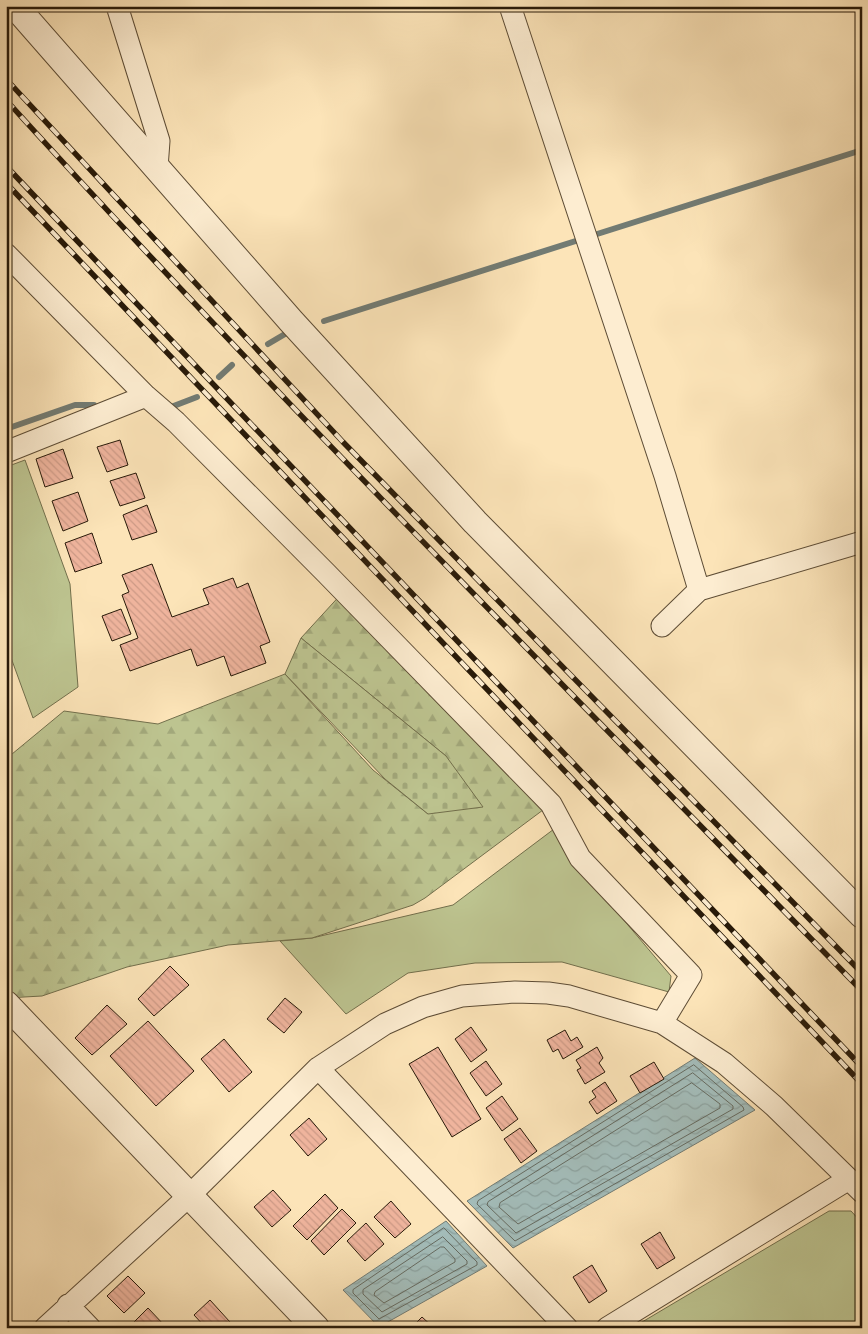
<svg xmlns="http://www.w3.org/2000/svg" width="868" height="1334" viewBox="0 0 868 1334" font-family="'Old Standard TT',serif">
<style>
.grass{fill:#bdc490;stroke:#726f4c}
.forest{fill:url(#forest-firs);stroke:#726f4c}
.cemetery{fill:url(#cemetery-stones);stroke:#726f4c}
.water{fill:url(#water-waves);stroke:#727b73}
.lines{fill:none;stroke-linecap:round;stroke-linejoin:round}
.shore{stroke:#666b61;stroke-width:1}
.stream{stroke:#727b73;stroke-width:6}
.building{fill:url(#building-back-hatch);stroke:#281a09}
.minor-casing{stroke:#5d4c35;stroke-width:23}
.tertiary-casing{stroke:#5d4c35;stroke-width:28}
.minor{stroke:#fdedd1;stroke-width:21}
.tertiary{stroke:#fdedd1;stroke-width:26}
.rail-casing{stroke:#281a09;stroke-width:5.5}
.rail{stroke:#fdedd1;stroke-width:4;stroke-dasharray:11;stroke-linecap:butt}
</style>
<defs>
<pattern id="forest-firs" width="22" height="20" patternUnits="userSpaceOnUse" patternTransform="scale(1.25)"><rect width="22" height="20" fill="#bdc490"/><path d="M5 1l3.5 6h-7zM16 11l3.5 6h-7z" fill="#a2a87b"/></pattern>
<pattern id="cemetery-stones" width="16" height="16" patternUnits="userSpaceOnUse" patternTransform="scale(1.25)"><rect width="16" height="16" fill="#bdc490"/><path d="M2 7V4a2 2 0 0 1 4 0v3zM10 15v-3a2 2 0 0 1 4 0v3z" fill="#a2a87b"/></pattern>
<pattern id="water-waves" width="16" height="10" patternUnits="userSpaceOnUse" patternTransform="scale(1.25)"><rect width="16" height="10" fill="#a3bcb9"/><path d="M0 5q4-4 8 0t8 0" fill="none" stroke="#8ca19e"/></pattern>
<pattern id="building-back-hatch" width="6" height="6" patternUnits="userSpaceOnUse" patternTransform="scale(1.25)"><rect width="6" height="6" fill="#efb49d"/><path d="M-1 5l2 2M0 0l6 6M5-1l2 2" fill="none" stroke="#cd9a86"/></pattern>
</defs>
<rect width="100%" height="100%" fill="#fce4b8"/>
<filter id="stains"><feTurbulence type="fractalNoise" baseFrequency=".004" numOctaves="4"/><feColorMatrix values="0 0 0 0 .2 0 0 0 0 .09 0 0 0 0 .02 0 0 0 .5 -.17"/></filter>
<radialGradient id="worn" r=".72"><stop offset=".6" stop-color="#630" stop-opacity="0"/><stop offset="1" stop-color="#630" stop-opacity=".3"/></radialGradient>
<path class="grass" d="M25,460L70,584L78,687L33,718L6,644V467Z
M554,829L574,861L671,976L669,992L562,962L475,963L408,973L346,1014L280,941L312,938L453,905Z
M829,1211H851L862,1223V1328H632Z"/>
<path class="forest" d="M344,591L551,804L425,898L413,905L312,938L228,945L127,967L42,996L6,998V759L64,711L158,724L285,674L373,770L428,814L446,756L301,638Z"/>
<path class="cemetery" d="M301,638L446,756L483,807L428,814L385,779L285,674Z"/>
<path class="water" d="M695,1058L755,1110L513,1248L467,1201Z
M446,1221L487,1266L379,1327L343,1290Z"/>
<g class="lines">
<path class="shore" d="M694,1065L743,1107L744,1110L515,1241L477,1204L478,1201Z
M693,1073L733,1106V1109L516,1233L487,1205L488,1202Z
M692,1083L720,1104V1108L518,1224L499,1207L500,1203Z
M444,1228L477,1262V1265L379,1319L353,1293V1290Z
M443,1237L467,1261V1264L382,1312L363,1294V1290Z
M441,1247H444L455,1259V1262L384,1303L374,1295L375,1292Z"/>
<path class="stream" d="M594,235L862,150
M324,321L582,239
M268,344L285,334
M219,377L232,365
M171,407L197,397
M6,429L75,405H94"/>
</g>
<path class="building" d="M120,440L128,465L107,472L97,447Z
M63,449L73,478L45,487L36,459Z
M136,473L145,498L120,506L110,481Z
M78,492L88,521L63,531L52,501Z
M147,505L157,532L132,540L123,515Z
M92,533L102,563L75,572L65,543Z
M152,564L172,617L209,604L203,589L233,578L237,588L248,583L270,642L260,646L266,663L231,676L224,656L197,666L191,649L130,671L120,645L138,638L122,595L129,592L122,575Z
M121,609L131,634L112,641L102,616Z
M170,966L189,985L154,1016L138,999Z
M285,998L302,1012L284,1033L267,1019Z
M107,1005L127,1024L92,1055L75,1038Z
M148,1021L194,1071L156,1106L110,1056Z
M471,1027L487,1050L471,1062L455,1039Z
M565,1030L571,1041L577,1037L583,1047L563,1059L558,1049L553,1052L547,1040Z
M224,1039L252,1072L229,1092L201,1059Z
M438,1047L481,1119L452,1137L409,1064Z
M597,1047L603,1058L599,1063L605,1072L585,1084L577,1070L581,1068L576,1060Z
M486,1061L502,1084L486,1096L470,1073Z
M654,1062L664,1079L640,1093L630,1076Z
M605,1082L617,1101L597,1114L589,1102L596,1097L592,1091Z
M502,1096L518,1119L502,1131L486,1108Z
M309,1118L327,1139L308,1156L290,1135Z
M520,1128L537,1151L521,1163L504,1139Z
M273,1190L291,1210L272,1227L254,1207Z
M325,1194L338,1208L307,1240L293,1226Z
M391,1201L411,1224L395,1238L374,1217Z
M342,1209L356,1223L324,1255L311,1241Z
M366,1223L384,1244L365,1261L347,1241Z
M660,1232L675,1258L657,1269L641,1244Z
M592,1265L607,1291L589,1303L573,1277Z
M128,1276L145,1293L124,1313L107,1296Z
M210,1300L230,1322L224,1328H206L194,1315Z
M148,1308L165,1326L163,1328H128Z
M422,1317L434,1328H411Z"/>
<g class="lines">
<defs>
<path id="minor" d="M117,6L159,141L157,168
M510,6L665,476L699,590
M6,254L146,396L176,422L326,573L551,804L580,858L691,975L662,1023
M6,452L146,396
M662,626L699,590L862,542
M318,1068L567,1328
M68,1305L90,1328
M45,1328L189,1196L318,1068L385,1024L423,1007L462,996L515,992L548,993L569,996L662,1023L724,1063L774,1106L862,1192
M607,1328L849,1179"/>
<path id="tertiary" d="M15,6L291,321L475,522L862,915
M6,1004L316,1328"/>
</defs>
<use href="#minor" class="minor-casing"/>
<use href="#tertiary" class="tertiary-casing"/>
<use href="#minor" class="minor"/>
<use href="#tertiary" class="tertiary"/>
<defs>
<path id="rail" d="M6,79L343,442L862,973
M6,100C283,405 575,696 862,991
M6,166L862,1067
M6,183L862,1084"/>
</defs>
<use href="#rail" class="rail-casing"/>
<use href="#rail" class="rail"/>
</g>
<rect width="868" height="1334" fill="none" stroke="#fce4b8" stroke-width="25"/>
<rect x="8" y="8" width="853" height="1319" fill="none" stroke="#281a09" stroke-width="2.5"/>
<rect x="12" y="12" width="843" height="1309" fill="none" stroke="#281a09"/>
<rect width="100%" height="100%" filter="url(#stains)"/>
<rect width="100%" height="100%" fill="url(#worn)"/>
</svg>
